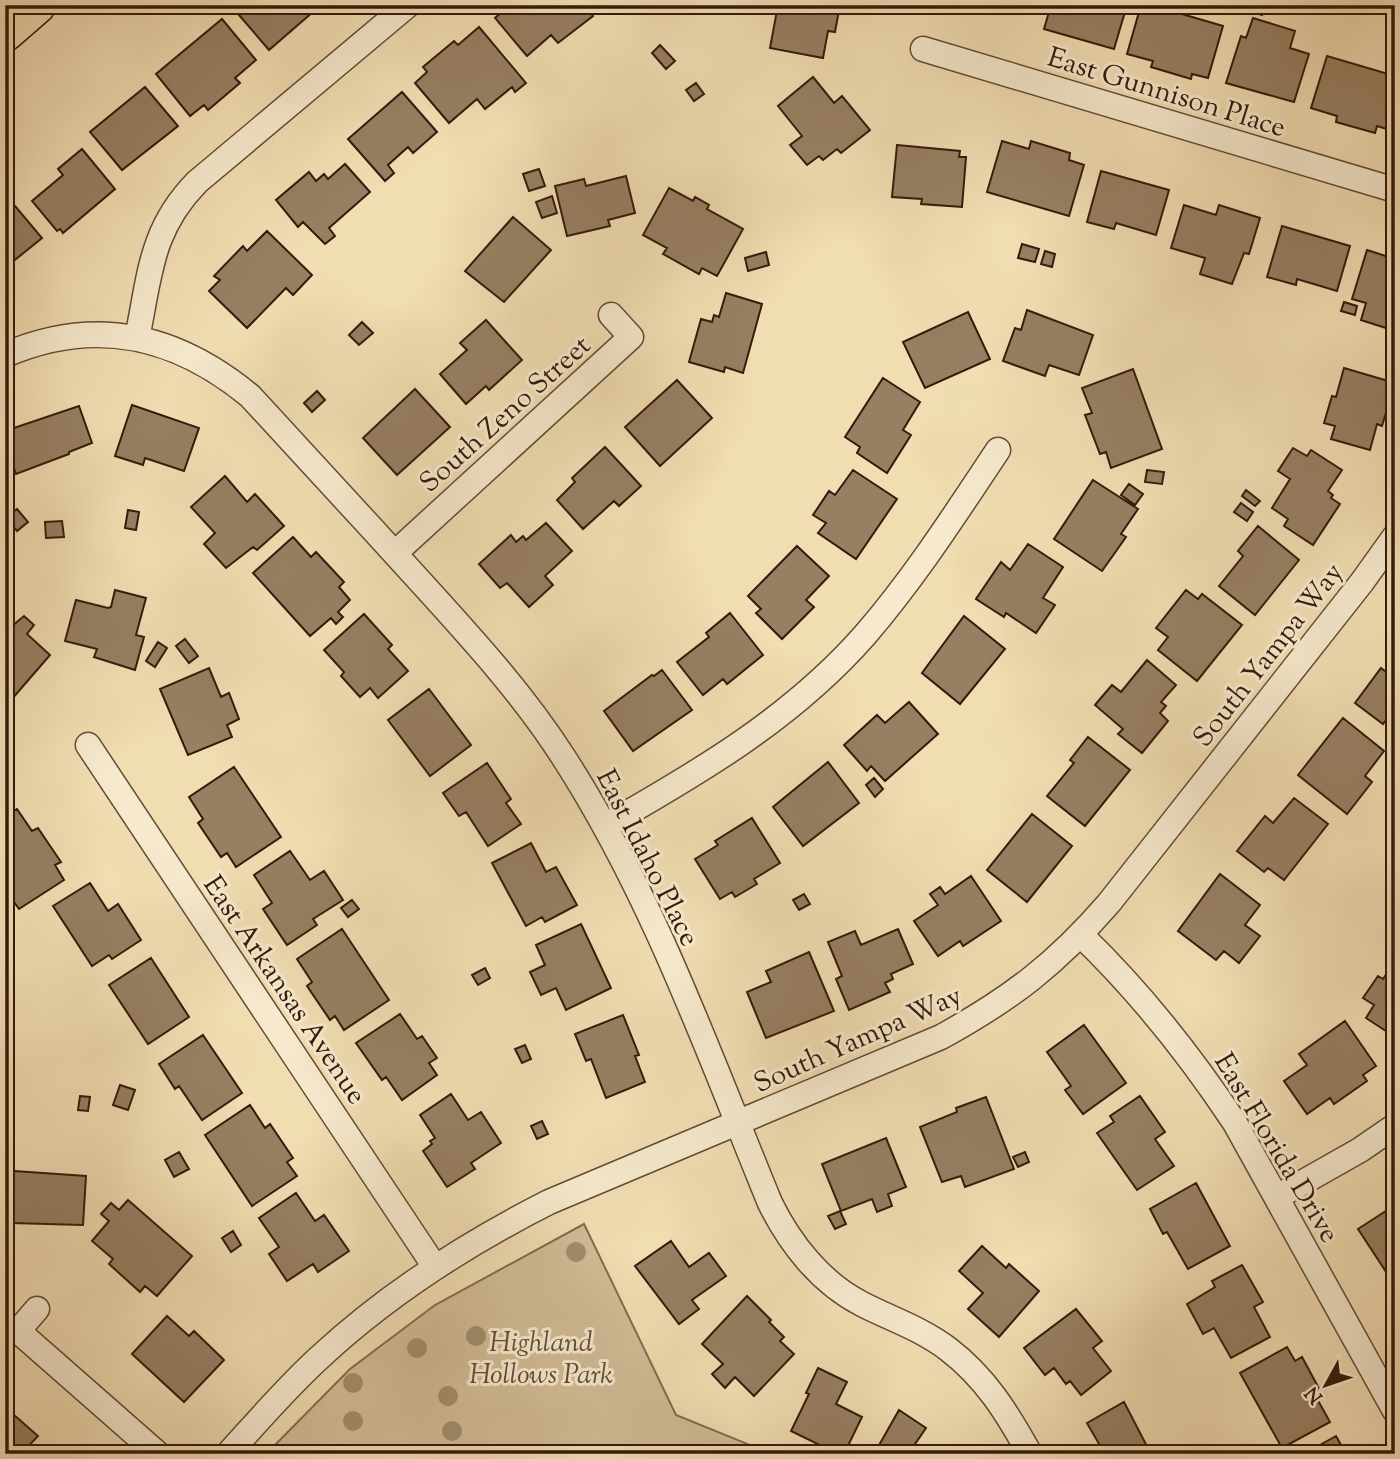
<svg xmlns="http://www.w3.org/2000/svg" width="1400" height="1459" viewBox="0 0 1400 1459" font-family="'Sorts Mill Goudy',serif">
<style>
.green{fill:#d1bc96;stroke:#826b50;stroke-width:2}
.building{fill:#967f62;stroke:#331a0b;stroke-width:2}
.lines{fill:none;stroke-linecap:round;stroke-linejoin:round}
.street-casing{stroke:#624b35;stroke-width:27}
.primary-casing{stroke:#331a0b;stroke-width:41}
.street{stroke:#f6e9cd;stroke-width:24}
.primary{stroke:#f1ddb2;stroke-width:38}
.tree{fill:#a28d6d}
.labels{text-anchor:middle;stroke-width:6;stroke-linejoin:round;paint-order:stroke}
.street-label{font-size:28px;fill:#331a0b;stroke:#f6e9cd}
.park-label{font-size:28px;font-style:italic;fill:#624b35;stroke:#f6e9cd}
</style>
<rect width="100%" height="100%" fill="#f1ddb2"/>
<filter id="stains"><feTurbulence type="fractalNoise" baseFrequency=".00286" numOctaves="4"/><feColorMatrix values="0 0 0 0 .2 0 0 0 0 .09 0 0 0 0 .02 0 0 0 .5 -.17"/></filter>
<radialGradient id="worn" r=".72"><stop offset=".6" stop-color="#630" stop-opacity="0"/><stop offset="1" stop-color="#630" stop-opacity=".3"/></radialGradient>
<path class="green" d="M584,1224L676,1415L772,1454H266L350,1369L435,1305Z"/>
<path class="building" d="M246,5H321L269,50L239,15L248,7Z
M511,5H577L579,8L585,5L593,16L558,43L551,35L527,56L495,18Z
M778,5H840L835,32L828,31L823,58L770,48Z
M1051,5H1127L1114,49L1044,29Z
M1141,5H1151L1223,26L1208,78L1192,74L1191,79L1151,67L1153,61L1127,54Z
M1244,5H1264L1262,15L1242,9Z
M1253,18L1295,31L1290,48L1309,54L1294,102L1226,83L1241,36L1246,38Z
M222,19L256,60L235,78L240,83L208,110L204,105L190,116L156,74Z
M479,27L526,83L515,92L512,87L485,109L477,99L449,123L415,83L427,72L423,67L454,41L458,45Z
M660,45L675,61L666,69L652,53Z
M1327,56L1395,76L1393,131L1377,126L1375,133L1336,122L1337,116L1311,108Z
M813,77L834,103L842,96L870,130L841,153L837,149L823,160L819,156L807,165L790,145L802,136L778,106Z
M696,83L704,94L694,101L686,90Z
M145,87L178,126L122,170L90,132Z
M402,92L437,132L413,153L408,147L388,165L394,173L385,181L348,139Z
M1002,141L1029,149L1031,141L1070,153L1069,160L1084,165L1069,216L987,192Z
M897,145L960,151L959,157H966L962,207L921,204L922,199L892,197Z
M82,149L115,189L63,233L60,229L57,231L32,201L63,175L58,169Z
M345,164L370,192L329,228L335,236L325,244L303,222L298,227L276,200L309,172L316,181L324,174L328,179Z
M539,169L545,186L529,191L523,174Z
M1101,171L1169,190L1156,235L1116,223L1114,229L1087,222Z
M626,176L635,213L608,220L610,226L567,236L555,186L584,179L586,186Z
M669,188L693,201L695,197L709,205L707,209L743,229L717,276L702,268L699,274L663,254L667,248L643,235Z
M552,196L557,213L542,218L536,202Z
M1184,205L1216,215L1219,205L1260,218L1249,254L1244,253L1232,284L1200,274L1205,258L1171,248Z
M15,206L42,238L5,268V213Z
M513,217L551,250L504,302L465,271Z
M1282,226L1350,246L1337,291L1297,279L1296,285L1267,277Z
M267,231L312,275L293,295L286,288L247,328L209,291L220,280L214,276L243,246L247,251Z
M1022,244L1039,249L1035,262L1018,258Z
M1367,250L1395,259V320L1392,330L1361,320L1366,303L1352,299Z
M1045,251L1055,254L1052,267L1041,264Z
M766,252L769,265L748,271L745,258Z
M726,293L762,304L743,373L725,367L724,372L689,362L701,319L712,322L714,315L719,317Z
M1344,302L1357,306L1355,315L1341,311Z
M1027,310L1093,335L1079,375L1049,365L1045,376L1003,361L1015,328L1021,330Z
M968,312L990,359L925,388L903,342Z
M486,320L522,360L489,390L486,386L466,404L440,374L467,350L460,343Z
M362,322L373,333L359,345L349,335Z
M1344,368L1395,383L1382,426L1377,424L1370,450L1331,439L1335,426L1324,423L1332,396L1336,397Z
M1133,369L1162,449L1111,468L1106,452L1100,454L1085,415L1092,413L1082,388Z
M883,378L920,402L903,430L911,435L887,473L857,453L860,447L845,437Z
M677,380L712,418L660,466L625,427Z
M415,389L450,427L397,475L363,438Z
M317,391L325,400L312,412L304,403Z
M132,405L199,428L184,471L145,458L143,465L115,456Z
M79,406L92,443L69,452V454L16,474L5,443V431Z
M605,447L641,486L619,506L614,501L583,529L557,500L575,482L572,478Z
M1293,448L1307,456L1311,450L1342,470L1328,491L1333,495L1331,498L1340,504L1313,545L1284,526L1288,519L1272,508L1290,479L1278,471Z
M853,470L897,499L856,559L818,533L826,523L813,515L829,491L835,495Z
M1147,470L1164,472L1162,484L1145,482Z
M225,476L247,502L255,494L284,526L257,550L253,547L226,568L204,544L215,533L191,507Z
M1093,480L1138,509L1121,534L1126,537L1102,571L1054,539Z
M1129,484L1143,494L1135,505L1121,495Z
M1246,490L1260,501L1255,506L1242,496Z
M1241,503L1253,512L1247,521L1234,512Z
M17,509L28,522L17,531L6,518Z
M128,510L139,512L136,530L125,528Z
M62,521L64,537L46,538L45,522Z
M546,523L572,551L545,576L553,585L529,607L507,583L500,588L479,564L511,535L516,542L523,536L526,540Z
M1258,526L1299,560L1255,615L1219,586L1243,556L1238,551Z
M293,537L311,557L316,552L344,582L339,587L350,600L338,612L343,617L336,624L331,618L310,636L253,573Z
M1028,544L1063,567L1043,598L1055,605L1036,633L1006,613L1004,617L976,599L1001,562L1010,570Z
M797,546L829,576L806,600L814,607L782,639L756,613L761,609L748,596Z
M115,590L146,598L136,635L144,637L135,670L94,657L97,649L65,641L76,600L108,608L111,607Z
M1186,590L1198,599L1202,594L1242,625L1197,681L1158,650L1168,637L1156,628Z
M730,613L763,655L727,684L723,679L703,695L677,662L709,637L706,633Z
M364,614L392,645L388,649L408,671L378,698L370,688L360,697L341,676L344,672L324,650Z
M24,616L34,625L27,634L50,655L5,707V632Z
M964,616L1005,649L960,704L922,673Z
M185,639L198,656L189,663L176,646Z
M158,642L167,648L155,667L146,661Z
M1147,660L1176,685L1161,702L1166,706L1160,713L1168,721L1142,753L1118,734L1123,729L1095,705L1112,685L1121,692Z
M209,668L221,697L229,693L239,719L227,725L232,737L188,755L160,689Z
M1381,668L1390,675L1395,669V727L1386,720L1383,724L1355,703Z
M662,670L692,710L633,751L604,711L652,675L654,676Z
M429,689L471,745L430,776L388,720Z
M909,702L938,734L885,781L871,766L867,771L844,745L877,715L885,723Z
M1343,718L1384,751L1365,776L1372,782L1347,814L1298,775Z
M1088,737L1130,770L1085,826L1047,796L1074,763L1070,760Z
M828,762L859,803L803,846L773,807Z
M487,763L511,799L506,803L521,824L488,846L466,812L459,816L443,793Z
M234,767L281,837L236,867L227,853L221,857L198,823L203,819L189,797Z
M874,778L883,789L875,797L866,785Z
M1294,798L1328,824L1284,880L1268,868L1264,872L1237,851L1265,816L1273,823Z
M17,809L32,831L38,828L61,862L55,865L64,880L19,909L5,889V816Z
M1032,814L1072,846L1027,902L987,870Z
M752,818L780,863L754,879L757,884L735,897L732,892L720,899L695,859L718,845L715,841Z
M531,843L546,872L556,867L577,905L545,922L542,917L526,926L492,863Z
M290,851L310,880L324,871L343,900L313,919L317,925L287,945L263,909L272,903L254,875Z
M1220,874L1260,905L1245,925L1260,936L1239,963L1224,951L1216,960L1178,931Z
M971,876L1001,921L963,946L960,941L938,956L914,921L938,905L930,894L940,887L945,894Z
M90,883L108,911L118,904L141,940L112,959L109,955L92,966L53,906Z
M804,894L810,904L799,910L793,900Z
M352,900L359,909L348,917L341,908Z
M581,924L611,988L566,1010L556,988L541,995L530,972L545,965L536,945Z
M342,929L389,1000L344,1030L335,1016L330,1020L307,986L312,982L297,959Z
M898,929L913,964L891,974L893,979L885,983L890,992L849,1010L836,979L842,976L828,942L855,931L861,945Z
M809,952L834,1011L766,1038L747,992L771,982L766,971Z
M151,958L189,1017L148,1044L109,985Z
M1395,961V1037L1366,1018L1374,1005L1363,998L1378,976L1383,979Z
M485,968L490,978L478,985L472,975Z
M400,1014L417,1039L422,1036L437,1058L429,1063L437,1075L402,1100L386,1077L382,1080L356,1043Z
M623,1015L639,1055L635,1056L645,1082L606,1098L591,1059L586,1061L575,1034Z
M1345,1021L1376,1066L1363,1075L1367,1081L1334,1104L1330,1098L1307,1114L1284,1081L1307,1065L1299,1054Z
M1084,1025L1126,1083L1083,1114L1065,1090L1071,1086L1047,1052Z
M203,1035L242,1093L202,1120L179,1086L175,1089L159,1064Z
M525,1045L531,1059L522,1063L515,1049Z
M120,1085L135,1090L128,1110L113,1105Z
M451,1094L468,1120L481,1112L501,1143L471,1163L475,1169L447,1187L423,1151L432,1144L430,1141L435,1138L420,1115Z
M80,1096L90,1097L88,1111L78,1110Z
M1140,1096L1165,1132L1155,1139L1174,1166L1137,1190L1097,1133L1114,1122L1110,1116Z
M986,1097L1014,1169L965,1187L961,1176L942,1182L920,1127L957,1112L956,1108Z
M250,1105L265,1128L270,1124L293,1158L287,1162L297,1176L252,1206L205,1135Z
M542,1121L548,1134L537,1139L531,1126Z
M886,1138L906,1187L888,1194L892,1206L877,1212L872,1199L841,1211L822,1164Z
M179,1152L189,1169L174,1177L165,1160Z
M1025,1152L1029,1162L1018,1167L1013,1157Z
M14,1171L86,1176L83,1225L11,1223Z
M1196,1183L1230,1246L1188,1269L1167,1232L1163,1234L1150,1209Z
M296,1193L315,1221L324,1215L349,1251L318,1272L313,1264L287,1281L269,1254L279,1247L259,1218Z
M128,1200L192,1256L157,1296L145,1286L140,1292L109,1264L113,1259L92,1241L109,1221L101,1214L111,1203L119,1210Z
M1395,1205V1279L1392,1281L1358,1229Z
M840,1211L846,1224L835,1229L828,1216Z
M233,1231L241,1245L231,1252L222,1238Z
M671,1241L689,1267L709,1253L726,1276L692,1300L699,1309L679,1324L635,1266Z
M982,1246L1006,1268L1009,1264L1039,1291L999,1337L968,1309L983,1293L959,1271Z
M1242,1265L1263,1302L1254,1307L1270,1337L1231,1358L1214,1328L1203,1334L1187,1304L1215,1287L1212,1281Z
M747,1296L771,1320L769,1322L784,1337L780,1341L794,1354L754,1396L735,1377L725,1388L712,1374L723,1364L702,1344Z
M1076,1309L1102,1341L1093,1348L1111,1371L1081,1395L1070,1381L1066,1384L1054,1368L1045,1375L1024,1348Z
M167,1316L189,1336L194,1331L224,1360L184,1402L132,1354Z
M1287,1347L1295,1361L1302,1357L1322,1394L1316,1397L1330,1422L1282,1448L1240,1373Z
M818,1368L847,1382L836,1404L862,1417L844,1454H838L791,1431L809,1394L806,1393Z
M1124,1402L1151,1454H1093L1102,1449L1087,1423Z
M5,1407L38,1436L21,1454H5Z
M899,1410L926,1428L913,1447L923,1454H874Z
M1336,1436L1346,1454H1304Z"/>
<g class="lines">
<defs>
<path id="street" d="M923,49L1395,190
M137,338C150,276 150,230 197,182L408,5
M5,355C95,316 176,335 250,396C309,460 369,525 428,590C477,644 525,697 564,758C653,896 708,1052 770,1203C790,1244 821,1283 862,1304C891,1319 922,1329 948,1349C986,1378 1007,1413 1030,1454
M395,553L631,337L611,315
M88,745L435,1267
M605,826C700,772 792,718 865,635C915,577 956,513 998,450
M1081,935C1140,992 1190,1055 1235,1123L1395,1411
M1277,1197L1360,1150L1395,1126
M37,1309L18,1331L158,1454
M228,1454C258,1421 287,1387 320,1357C388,1294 466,1244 549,1202L941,1037C1012,998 1056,964 1109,903L1362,582L1395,536"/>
<path id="primary" d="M5,32L36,5"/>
</defs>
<use href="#street" class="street-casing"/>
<use href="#primary" class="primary-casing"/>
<use href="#street" class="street"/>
<use href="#primary" class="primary"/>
</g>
<g class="tree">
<circle cx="576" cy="1252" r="10"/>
<circle cx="476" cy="1336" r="10"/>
<circle cx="417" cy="1348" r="10"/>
<circle cx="353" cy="1383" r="10"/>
<circle cx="448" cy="1396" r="10"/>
<circle cx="353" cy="1421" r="10"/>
<circle cx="452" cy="1431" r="10"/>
</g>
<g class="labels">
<g class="street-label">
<text transform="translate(1167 91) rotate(17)" y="10">East Gunnison Place</text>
<text transform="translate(504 413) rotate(-42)" y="10">South Zeno Street</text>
<text transform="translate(1267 654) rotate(-52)" y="10">South Yampa Way</text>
<text transform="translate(649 857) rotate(63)" y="10">East Idaho Place</text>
<text transform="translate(286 989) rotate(56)" y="10">East Arkansas Avenue</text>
<text transform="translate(857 1038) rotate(-24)" y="10">South Yampa Way</text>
<text transform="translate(1278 1147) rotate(59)" y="10">East Florida Drive</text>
</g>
<g class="park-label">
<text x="541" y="1351">Highland<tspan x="541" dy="32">Hollows Park</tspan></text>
</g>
</g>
<rect width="1400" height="1459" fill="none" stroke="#f1ddb2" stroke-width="28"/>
<rect x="7" y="7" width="1386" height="1445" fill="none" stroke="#331a0b" stroke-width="3.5"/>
<rect x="14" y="14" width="1372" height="1431" fill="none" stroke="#331a0b" stroke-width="2"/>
<g transform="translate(1326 1385) rotate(230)" stroke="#f6e9cd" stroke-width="5" paint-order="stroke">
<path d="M0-5L12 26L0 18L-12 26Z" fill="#331a0b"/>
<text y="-10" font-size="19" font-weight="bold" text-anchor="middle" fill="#331a0b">N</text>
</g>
<rect width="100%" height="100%" filter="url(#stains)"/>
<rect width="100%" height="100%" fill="url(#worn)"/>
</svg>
